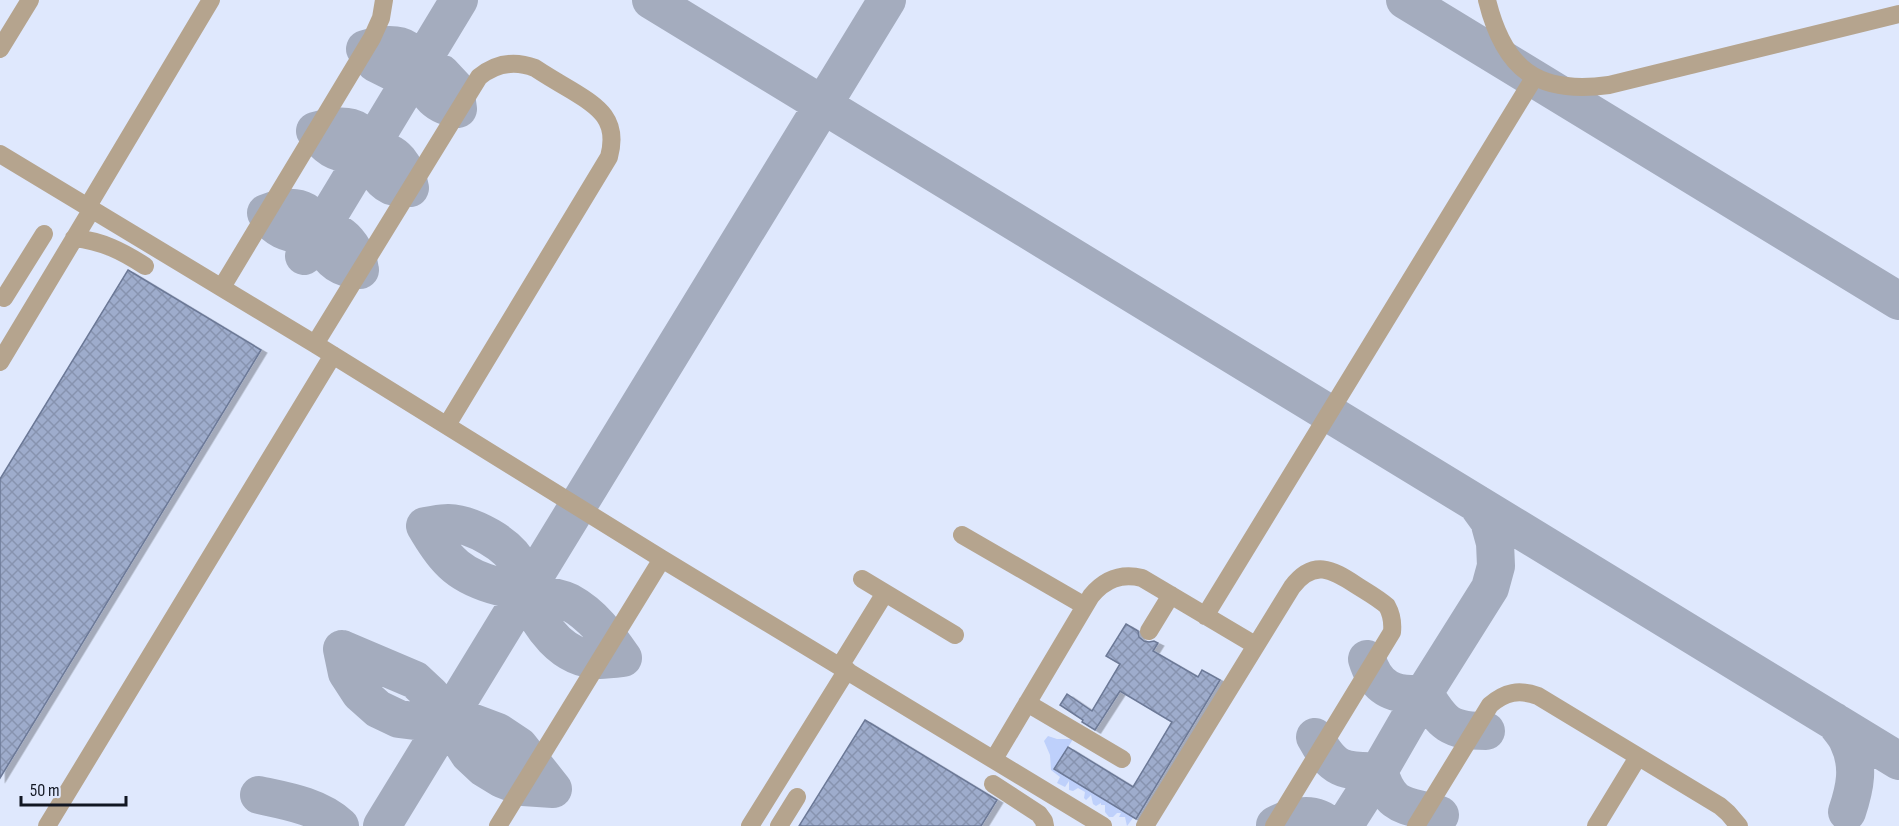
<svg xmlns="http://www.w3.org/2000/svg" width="1899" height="826" viewBox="0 0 1899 826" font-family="'Sofia Sans Condensed',sans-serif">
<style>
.garden{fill:#bed0fb}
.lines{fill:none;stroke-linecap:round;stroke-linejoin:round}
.taxiway{stroke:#a4acbe;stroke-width:38}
.building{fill:url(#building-cross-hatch);stroke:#6c7997;stroke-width:1.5;filter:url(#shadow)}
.minor{stroke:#b5a48e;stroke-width:18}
</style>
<defs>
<pattern id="building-cross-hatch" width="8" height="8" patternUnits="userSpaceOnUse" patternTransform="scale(1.5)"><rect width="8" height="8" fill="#9eaccc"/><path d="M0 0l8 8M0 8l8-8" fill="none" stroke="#8793af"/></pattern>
<filter id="shadow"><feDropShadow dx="5.5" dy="3" stdDeviation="0" flood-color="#0004"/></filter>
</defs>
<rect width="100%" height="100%" fill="#dfe8fd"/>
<path class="garden" d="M1048,736L1057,739H1073L1055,769L1133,818L1127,826L1125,817H1119L1121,813H1117L1113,817H1109L1105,812V805H1101V803L1096,806L1093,804L1091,795L1086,800L1084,798L1085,792L1078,788L1073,791L1069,790V781L1065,787L1057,783L1060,777L1051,770L1050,755L1044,741Z"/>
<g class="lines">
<path class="taxiway" d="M651,0L1899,761
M1405,0L1899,301
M458,109C398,101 444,27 365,49L375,63L391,71H406L419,67L441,73L455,88L458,109
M315,131C324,145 336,155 353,153C359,152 366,150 372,150C397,149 406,167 410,188C404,188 397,188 391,186C356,169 387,109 315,131
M304,256L459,0
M360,270C340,269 328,261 322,240C322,237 322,234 321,231C321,229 318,224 316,223C304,203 285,206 266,213C273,228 289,236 306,233C310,232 315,230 320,230C343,228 357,250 360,270
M342,649L347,673L360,693L378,709L399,719L423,722L474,723L498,732L519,746L553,789
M342,649L415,680L431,695L469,754L484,768L502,779L523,787L553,789
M623,658C608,636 593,615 569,602C557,596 542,595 529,593C501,588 468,581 449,560C439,550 432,538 425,526C433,525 441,523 448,523C472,524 510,544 520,567C523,576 522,586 526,594C539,625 562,660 600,660C607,660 615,659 623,658
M1367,659C1376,689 1395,697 1424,693C1443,724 1449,731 1486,731
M1834,721C1839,728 1845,734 1848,741C1860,766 1855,788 1847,812
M1315,737C1333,770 1343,772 1379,771C1391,811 1407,804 1440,815
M259,795C287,801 318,806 340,826
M1275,825C1292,816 1314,810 1330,826
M382,826L887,0
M1344,826L1379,771L1424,693L1490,588L1496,566L1495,543L1489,521L1476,503"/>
</g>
<path class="building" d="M128,270L261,350L0,778V479Z
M1126,624L1138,631L1139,637L1144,641L1149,642L1154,641L1158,643L1153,651L1198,677L1202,670L1220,680L1136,819L1054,769L1068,747L1133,787L1172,722L1120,691L1095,730L1082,722L1083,720L1060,705L1067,694L1092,711L1120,664L1106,656Z
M865,720L997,800L981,826H799Z"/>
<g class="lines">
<path class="minor" d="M1487,0C1504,69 1537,95 1609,85L1899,14
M0,49L30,0
M0,154L315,344L662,559L1103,826
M88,206L211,0
M74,238C102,241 122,251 145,266
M222,287L372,38L381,18L384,0
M4,298L44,234
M315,344L479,77C496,63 514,60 535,68C547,76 559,83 571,90C599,107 619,120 609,157L447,425
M0,362L92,209
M962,535L1085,606
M862,579L955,635
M1205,616L1534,78
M1149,631L1171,595
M840,666L885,593
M1027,703L1122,759
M994,759L1091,596C1105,579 1121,573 1142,578L1255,645
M993,784L1039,814L1044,821L1045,826
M47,826L333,355
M498,826L662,559
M750,826L847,670
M779,826L797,797
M1145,826L1292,587C1313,559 1332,569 1356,585C1367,592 1378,598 1387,606C1392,615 1393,622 1392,632L1274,826
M1416,826L1490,705C1505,692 1519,689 1538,696L1720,806L1728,813L1739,826
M1596,826L1638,757"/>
</g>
<path d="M21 796v9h105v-9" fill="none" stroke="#121723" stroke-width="3"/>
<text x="30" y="796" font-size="18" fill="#121723" stroke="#dfe8fd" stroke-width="4.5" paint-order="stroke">50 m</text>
</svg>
